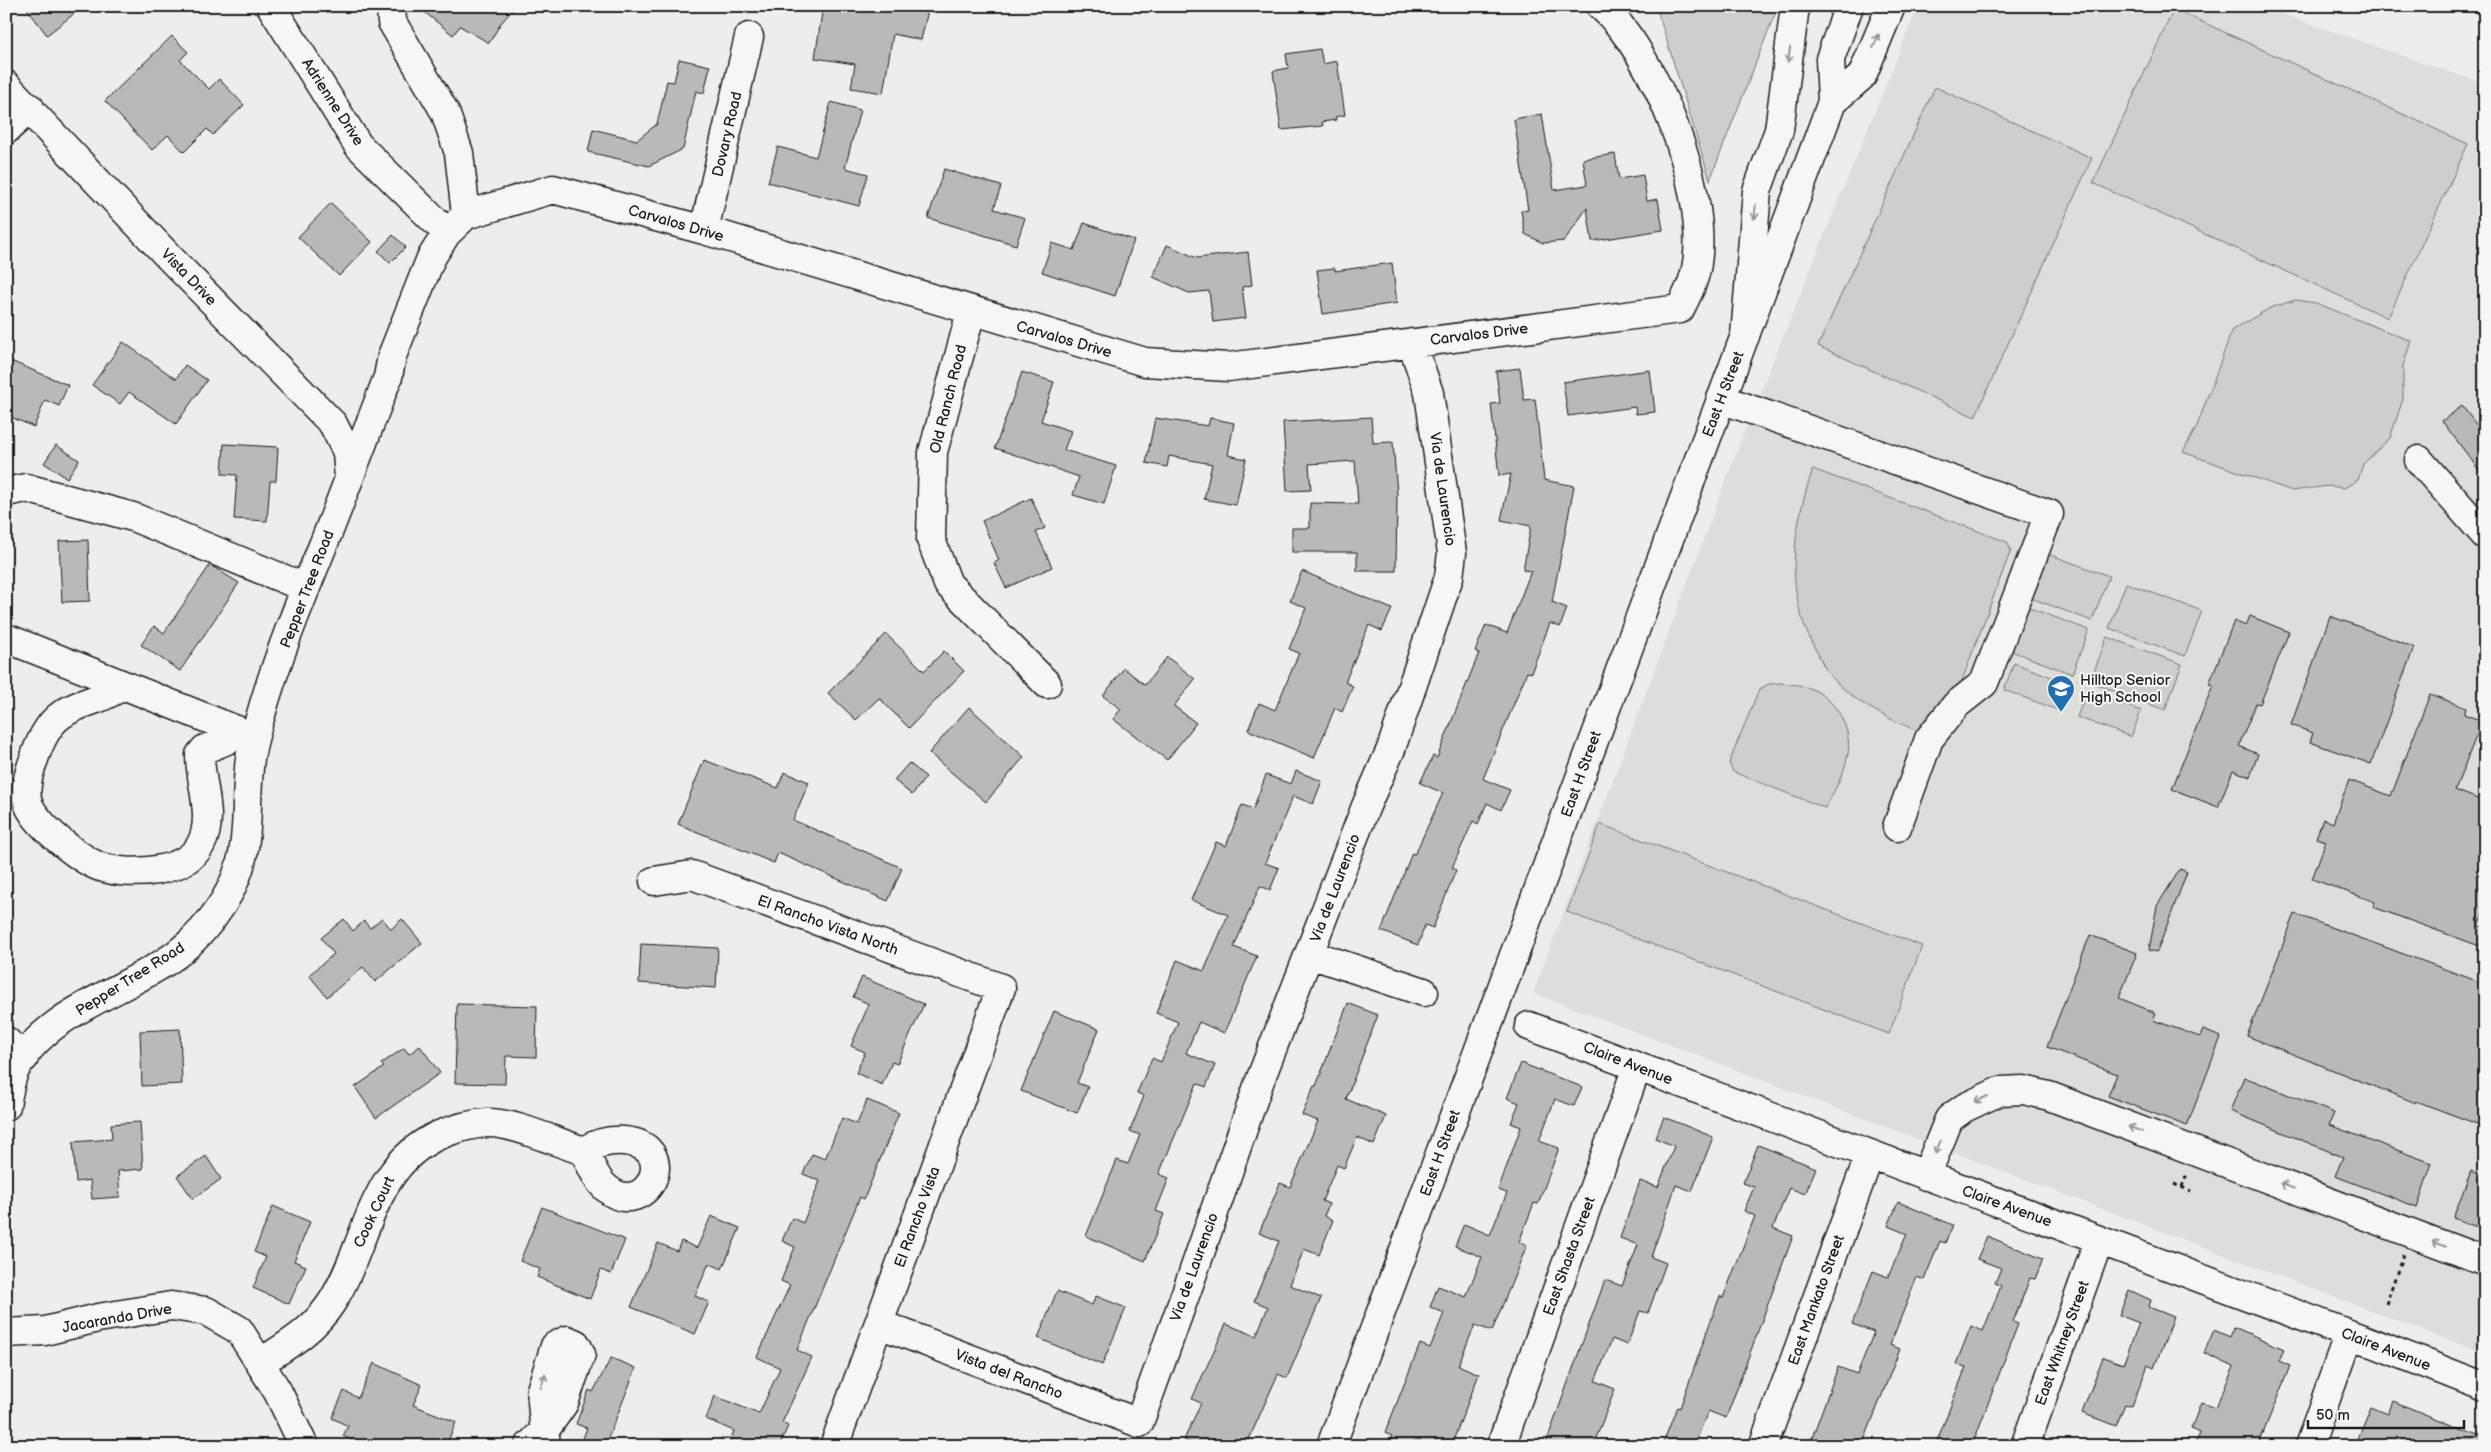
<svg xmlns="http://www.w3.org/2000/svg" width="2491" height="1452" viewBox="0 0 2491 1452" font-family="'Balsamiq Sans',sans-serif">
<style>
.built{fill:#ddddda}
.green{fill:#cececb;stroke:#757574}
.building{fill:#b9b9b6;stroke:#1c1c1c}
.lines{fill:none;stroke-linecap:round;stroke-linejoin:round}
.minor-casing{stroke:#1c1c1c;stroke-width:31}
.major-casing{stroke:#1c1c1c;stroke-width:31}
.highway-casing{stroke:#1c1c1c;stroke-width:31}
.path{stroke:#1c1c1c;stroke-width:3;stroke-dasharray:4 4;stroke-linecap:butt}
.minor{stroke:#f6f6f2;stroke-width:28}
.major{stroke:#f6f6f2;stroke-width:28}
.highway{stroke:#f6f6f2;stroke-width:28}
.oneway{stroke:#949492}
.labels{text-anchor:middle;stroke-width:4;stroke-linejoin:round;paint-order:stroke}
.street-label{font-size:15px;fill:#1c1c1c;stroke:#f6f6f2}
.poi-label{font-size:15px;fill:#1c1c1c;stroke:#f6f6f2;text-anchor:start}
</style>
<rect width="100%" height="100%" fill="#edede9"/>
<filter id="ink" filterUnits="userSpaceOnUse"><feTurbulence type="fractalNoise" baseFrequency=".02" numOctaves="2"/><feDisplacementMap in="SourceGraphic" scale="10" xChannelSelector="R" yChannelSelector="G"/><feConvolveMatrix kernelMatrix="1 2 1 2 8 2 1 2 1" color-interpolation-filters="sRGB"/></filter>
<g filter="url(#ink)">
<path class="built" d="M1918,6H2259L2485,84V1354L1533,993L1744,432Z"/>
<path class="green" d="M1656,6H1778L1710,180Z
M2174,9L2468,144L2388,318L2093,183Z
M1935,87L2092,158L1975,417L1818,346Z
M2296,300L2316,303L2411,341L2403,366V399L2390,438L2363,464L2358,480L2344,488L2328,486L2292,491L2183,452L2197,426L2232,330L2272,307Z
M1813,469L2007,542L2011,550L1955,699L1926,734C1892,721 1854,704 1830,675C1824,669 1821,659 1817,652C1783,594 1792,530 1813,469Z
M2034,549L2109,576L2092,621L2018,593Z
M2126,583L2202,611L2185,656L2109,628Z
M2014,602L2089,630L2072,674L1998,646Z
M2107,637L2182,664L2165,710L2090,682Z
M2014,663L2068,683L2058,710L2004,690Z
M1780,683C1791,684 1804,685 1814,690C1837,701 1852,729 1848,754C1845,773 1834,791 1825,808L1733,772L1729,763L1759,689L1769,684Z
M2087,691L2141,711L2131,737L2077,717Z
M1600,824L1922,946L1889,1034L1567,912Z"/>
<path class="building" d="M25,6H84L47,35Z
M417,6H516L501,23L489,43L460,26L453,35Z
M823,6H929L921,40L893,34L883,93L851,88L855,64L815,58Z
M172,36L188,52L180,60L209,89L219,79L244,105L213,135L207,129L184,152L168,135L152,150L105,101Z
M1320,49L1323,64L1337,61L1345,115L1335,117L1336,120L1322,122L1323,126L1281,130L1273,71L1288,68L1286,54Z
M679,59L710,66L704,93L696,91L683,149L649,166L588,152L593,129L637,140L657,124L667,81L674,82Z
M831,102L860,110L845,168L868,174L859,206L768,182L778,147L816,157Z
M1542,114L1554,190L1587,185L1583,159L1615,154L1619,179L1643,175L1647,201L1658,199L1663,230L1592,241L1587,208L1564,241L1543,243L1525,234L1521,211L1528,210L1514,119Z
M944,169L1001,186L994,209L1025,218L1016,245L928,218Z
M331,203L372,242L339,276L298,237Z
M1084,223L1134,240L1115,296L1042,272L1052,243L1074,250Z
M393,235L406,247L390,263L378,251Z
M1167,245L1197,258L1248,252L1252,285L1242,287L1246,318L1213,322L1209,291L1189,293L1153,277Z
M1392,263L1397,303L1323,314L1317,270L1335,268V271Z
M123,342L176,379L185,365L207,380L176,424L129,392L120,404L92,385Z
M6,359L68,385L59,406L45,400L34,427L6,415Z
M1520,368L1524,400L1535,399L1544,480L1574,486L1552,602L1567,608L1560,627L1550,623L1531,673L1527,672L1483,779L1510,790L1501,810L1487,803L1478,824L1473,821L1452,868L1456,870L1433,928L1425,925L1418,945L1381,931L1412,853L1415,854L1443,793L1420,783L1433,756L1437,758L1479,653L1475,651L1486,625L1507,633L1531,571L1523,570L1531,526L1501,520L1511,474L1499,476L1491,404L1500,403L1496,371Z
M1650,370L1655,412L1636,414L1635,407L1568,416L1563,382Z
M1022,372L1054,382L1041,421L1071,431L1064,450L1116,466L1104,504L1073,495L1079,477L995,448Z
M2462,406L2485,436V478L2442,421Z
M1371,417L1373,443L1393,442L1397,494L1396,571H1357V552H1292V528H1310V503L1358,504L1355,461L1309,464L1311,490L1287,491L1283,422Z
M1155,418L1208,426L1210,418L1234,423L1228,455L1246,459L1236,505L1204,499L1212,464L1169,456L1167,467L1146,463Z
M224,444L278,447L276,481H270L267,521L234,519L237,475L222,474Z
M56,445L79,460L67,478L44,463Z
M1031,498L1045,528L1036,532L1052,567L1006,588L994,563L999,560L982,521Z
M88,540L90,601L62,602L59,541Z
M210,565L239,583L180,671L141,645L154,626L164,633Z
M1302,571L1392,609L1382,631L1369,625L1345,682L1353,686L1342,712L1335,708L1314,758L1248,730L1259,703L1275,710L1299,653L1289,649L1306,608L1290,601Z
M2250,616L2289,632L2260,704L2256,703L2239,746L2258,754L2250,777L2233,770L2218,807L2172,789L2213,685L2209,684L2234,621L2246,626Z
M2330,616L2414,647L2371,764L2310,742L2313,733L2291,725Z
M886,634L924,671L944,651L964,671L909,728L879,698L856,720L828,693Z
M1167,657L1195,679L1174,706L1196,723L1167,760L1113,719L1121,709L1103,696L1124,668L1145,685Z
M2430,694L2466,708L2464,714L2482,721L2455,790L2485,802V909L2478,926L2485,927V948L2373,907L2375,902L2312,879L2326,841L2316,838L2323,819L2333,823L2349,780L2391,796Z
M969,707L1024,757L986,802L929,753Z
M704,760L778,788L784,772L809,782L793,820L902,868L888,901L778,853L774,863L678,824Z
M909,763L926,777L912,795L894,780Z
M1296,771L1322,781L1313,804L1293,796L1265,863L1279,868L1270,890L1260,886L1234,947L1257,956L1224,1033L1199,1022L1186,1053L1215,1065L1206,1087L1197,1083L1159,1174L1169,1178L1156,1211L1164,1214L1145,1261L1086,1236L1117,1160L1128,1164L1140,1135L1130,1131L1144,1096L1137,1093L1152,1058L1161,1062L1178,1022L1156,1013L1177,960L1204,971L1228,915L1191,900L1216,842L1226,846L1242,805L1253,809L1266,775L1291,784Z
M2180,869L2187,872L2157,952L2149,950L2157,906Z
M2295,914L2485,984V1127L2416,1101V1103L2247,1036Z
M382,918L391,929L402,919L422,943L375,982L363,967L327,997L309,975L334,954L321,938L344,919L353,931L364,921L370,928Z
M2090,935L2137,953L2119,998L2156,1013L2153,1020L2200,1037L2203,1030L2221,1037L2187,1126L2108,1096L2117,1074L2047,1047Z
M641,944L718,948L716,988L639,983Z
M862,977L924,1004L897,1064L892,1062L882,1085L856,1073L865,1052L851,1046L869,1004L853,997Z
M1348,1003L1378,1015L1346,1099L1386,1116L1374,1145L1357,1137L1344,1168L1337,1165L1322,1201L1329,1204L1324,1216L1333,1220L1319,1255L1304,1249L1290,1285L1321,1298L1287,1378L1278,1374L1246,1446H1197L1184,1440L1201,1403L1192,1399L1226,1324L1256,1336L1268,1307L1254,1301L1279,1241L1259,1233L1280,1183L1290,1187L1318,1121L1302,1115L1314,1086H1316Z
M457,1004L537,1006L536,1057L506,1056L505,1084L455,1083Z
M1054,1011L1099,1029L1077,1083L1088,1087L1077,1113L1021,1091Z
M180,1029L182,1084L142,1086L140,1031Z
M420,1046L440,1073L376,1118L355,1087L384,1067L381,1064L404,1048L409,1054Z
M1521,1063L1582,1087L1574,1106L1555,1099L1539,1141L1559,1148L1538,1204L1534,1203L1519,1242L1527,1245L1492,1331L1475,1325L1458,1365L1479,1374L1451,1446H1388L1392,1436L1385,1433L1420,1344L1430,1348L1444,1313L1430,1307L1438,1286L1466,1297L1482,1257L1455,1246L1464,1224L1490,1235L1507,1193L1498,1190L1521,1127L1511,1123L1519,1103L1507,1098Z
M2244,1077L2334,1113L2329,1125L2432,1163L2417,1207L2335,1176L2343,1157L2230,1111Z
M867,1100L899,1113L864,1199L860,1197L797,1350L812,1357L782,1423L788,1426L779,1446H728L734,1431L706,1419L715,1396L759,1414L780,1368L757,1357L790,1285L781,1281L795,1247L782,1241L792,1218L803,1223L820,1181L803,1174L812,1154L825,1159L842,1118L857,1124Z
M1664,1117L1713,1137L1692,1191L1676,1185L1651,1257L1666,1263L1648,1313L1640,1311L1627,1345L1612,1339L1595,1381L1615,1389L1593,1446H1545L1605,1280L1622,1286L1638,1245L1620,1238L1640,1181L1658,1187L1674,1146L1655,1138Z
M140,1122L143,1169L118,1171L120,1197L92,1199L90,1180L76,1182L73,1142L112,1139L111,1124Z
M1758,1145L1816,1168L1805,1194L1789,1188L1773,1228L1793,1236L1726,1418L1708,1411L1694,1446H1662L1677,1407L1680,1408L1711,1320L1720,1296L1723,1298L1755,1216L1744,1211L1754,1187L1743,1183Z
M206,1156L221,1179L193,1199L177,1176Z
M2471,1171L2485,1176V1230L2453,1218Z
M1898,1202L1953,1225L1945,1243L1940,1241L1924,1280L1917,1277L1890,1345L1900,1349L1862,1446H1809L1838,1367L1857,1374L1874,1332L1852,1324L1873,1271L1888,1277L1907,1234L1888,1226Z
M273,1206L310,1222L294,1261L306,1266L289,1304L253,1288L266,1257L254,1252Z
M542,1207L625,1240L611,1274L601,1270L590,1299L537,1277L540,1269L520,1261Z
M711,1216L740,1228L722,1269L709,1263L695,1296L709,1302L695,1334L631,1307L658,1243L677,1251L681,1241L697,1248Z
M1987,1236L2043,1259L2035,1279L2030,1278L2013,1322L2018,1324L1972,1446H1935L1966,1367L1956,1364L1971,1326L1983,1331L2001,1286L1995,1283L2001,1268L1977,1259Z
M2129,1290L2151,1300L2149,1307L2174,1317L2154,1368L2148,1365L2132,1406L2125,1404L2116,1426L2082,1413L2103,1357L2123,1364L2139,1323L2119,1315Z
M1057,1291L1092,1305L1096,1296L1126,1308L1102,1365L1038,1338Z
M2234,1327L2284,1349L2279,1361L2290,1366L2258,1446H2194L2199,1433L2191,1429L2201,1403L2215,1408L2234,1367L2204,1353L2214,1330L2230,1337Z
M611,1358L636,1368L605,1446H580L587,1428L576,1424L589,1390L593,1392Z
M374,1363L422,1385L413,1405L456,1422L446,1446H364L343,1436L348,1426L332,1418L344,1391L358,1398Z
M2393,1401L2485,1439V1446H2355L2371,1407L2388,1414Z"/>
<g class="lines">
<defs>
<path id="minor" d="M271,6L358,145L447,233
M391,6L392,22L445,112L459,153L466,215
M6,85L167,255L333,424L347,452L349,479
M6,130L30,108
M704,230L749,37
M971,312L933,452L931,540L948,584L1047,684
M1721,399L2049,514L1984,683L1956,705L1929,739L1897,827
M2419,460L2485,535
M6,492L26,488L133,517L306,588
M6,638L251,736
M123,686C115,690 107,695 99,698C86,703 73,706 61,715C48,724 39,744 34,759C29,772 24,790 28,803C35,824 83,863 104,868C132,876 186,873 201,844C215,817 200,784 200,755L205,749L227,740L237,730
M654,881L692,875L1001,988L834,1446
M1310,954L1424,992
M1529,1026L2373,1343L2485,1387
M6,1041L24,1058
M6,1106C8,1095 10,1082 14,1072C45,1010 125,993 177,954C195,940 211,922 223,903C253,855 244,820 249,768C250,751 255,734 260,718C277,657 302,597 326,538C347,485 367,431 388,377L392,356L431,258L447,233L466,215L553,189L704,230L1145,362L1228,367L1680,309C1688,293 1695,280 1697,263C1708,190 1656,54 1601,6
M1926,1176L1949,1119L1964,1108L2000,1091L2024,1090L2049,1096L2485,1261
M879,1324L1139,1423L1192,1276L1259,1083L1366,806L1391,749L1449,577L1452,553L1429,393L1412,343
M6,1333L45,1331L98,1318L171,1306L206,1311L239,1330L278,1392L304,1446
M261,1362C288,1345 314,1330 332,1302C368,1245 370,1166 439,1135C454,1129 471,1124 487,1123C513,1122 558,1143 584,1151C590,1162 594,1176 603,1185C644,1227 685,1146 624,1141C609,1140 596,1143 584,1151
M529,1446L545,1430L564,1403L581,1354L576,1344L567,1340L555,1346L541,1390L546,1446
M1501,1446L1637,1067
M1763,1446L1870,1154
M2025,1446L2099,1240
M2309,1446L2349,1334"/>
<path id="major" d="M1832,102L1862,76L1891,6
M1331,1446L1832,102L1830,59L1849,6"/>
<path id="highway" d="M1745,336L1757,191L1779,130L1795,6"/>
</defs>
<use href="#minor" class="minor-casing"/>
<use href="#major" class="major-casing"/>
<use href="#highway" class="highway-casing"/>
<path class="path" d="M2174,1184L2191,1191
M2182,1187L2187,1174
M2386,1304L2403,1255"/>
<use href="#minor" class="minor"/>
<use href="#major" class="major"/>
<use href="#highway" class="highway"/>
</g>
<defs><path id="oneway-shaft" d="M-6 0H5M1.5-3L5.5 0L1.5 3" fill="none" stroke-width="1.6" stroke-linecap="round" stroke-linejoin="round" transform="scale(1.25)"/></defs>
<g class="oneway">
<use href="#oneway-shaft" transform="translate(1876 41) rotate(-68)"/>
<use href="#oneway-shaft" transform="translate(1789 55) rotate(98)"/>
<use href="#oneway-shaft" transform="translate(1755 212) rotate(95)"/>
<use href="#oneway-shaft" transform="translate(1981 1099) rotate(156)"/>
<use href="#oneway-shaft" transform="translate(2135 1129) rotate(-159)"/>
<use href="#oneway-shaft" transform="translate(1938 1147) rotate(112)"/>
<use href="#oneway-shaft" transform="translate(2287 1186) rotate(-159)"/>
<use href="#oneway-shaft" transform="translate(2439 1244) rotate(-159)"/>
<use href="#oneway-shaft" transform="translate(543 1381) rotate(-72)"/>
</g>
</g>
<defs>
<symbol id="school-pin" viewBox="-11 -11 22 30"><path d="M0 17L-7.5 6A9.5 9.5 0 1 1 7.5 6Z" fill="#1f6fb2" stroke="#f6f6f2"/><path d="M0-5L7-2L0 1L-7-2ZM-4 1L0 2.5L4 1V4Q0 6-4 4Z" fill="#fff"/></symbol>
</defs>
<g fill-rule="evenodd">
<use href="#school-pin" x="2045" y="673" width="32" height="43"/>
</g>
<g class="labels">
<g class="street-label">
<text transform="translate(333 102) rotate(57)" y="5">Adrienne Drive</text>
<text transform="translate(727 134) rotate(-77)" y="5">Dovary Road</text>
<text transform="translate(676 223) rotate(16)" y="5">Carvalos Drive</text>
<text transform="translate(189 277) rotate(46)" y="5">Vista Drive</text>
<text transform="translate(1479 334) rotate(-7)" y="5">Carvalos Drive</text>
<text transform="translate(1064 339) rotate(16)" y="5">Carvalos Drive</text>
<text transform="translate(1723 394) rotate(-69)" y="5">East H Street</text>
<text transform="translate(948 399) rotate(-76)" y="5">Old Ranch Road</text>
<text transform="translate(1443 489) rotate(82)" y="5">Via de Laurencio</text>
<text transform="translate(307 589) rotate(-69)" y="5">Pepper Tree Road</text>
<text transform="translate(1581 774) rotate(-70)" y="5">East H Street</text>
<text transform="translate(1335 888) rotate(-69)" y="5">Via de Laurencio</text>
<text transform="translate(828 925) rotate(20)" y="5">El Rancho Vista North</text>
<text transform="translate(130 979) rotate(-32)" y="5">Pepper Tree Road</text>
<text transform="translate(1628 1063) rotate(21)" y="5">Claire Avenue</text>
<text transform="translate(1440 1153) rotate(-70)" y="5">East H Street</text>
<text transform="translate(2007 1206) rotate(20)" y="5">Claire Avenue</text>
<text transform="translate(374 1212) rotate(-65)" y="5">Cook Court</text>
<text transform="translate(917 1217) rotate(-70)" y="5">El Rancho Vista</text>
<text transform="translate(1569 1256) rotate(-70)" y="5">East Shasta Street</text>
<text transform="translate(1194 1267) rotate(-70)" y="5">Via de Laurencio</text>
<text transform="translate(1816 1300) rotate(-70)" y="5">East Mankato Street</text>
<text transform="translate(117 1318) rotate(-10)" y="5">Jacaranda Drive</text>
<text transform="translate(2062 1343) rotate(-70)" y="5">East Whitney Street</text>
<text transform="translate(2386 1349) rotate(21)" y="5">Claire Avenue</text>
<text transform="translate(1009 1374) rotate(21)" y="5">Vista del Rancho</text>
</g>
<g class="poi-label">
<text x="2080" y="685">Hilltop Senior<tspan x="2080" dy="17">High School</tspan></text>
</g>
</g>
<rect width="2491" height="1452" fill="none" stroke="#f6f6f2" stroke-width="25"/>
<rect x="12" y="12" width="2466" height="1427" fill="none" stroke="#1c1c1c" stroke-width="2" filter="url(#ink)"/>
<path d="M2308 1420v8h156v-8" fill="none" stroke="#1c1c1c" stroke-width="2.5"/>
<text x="2316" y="1420" font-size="15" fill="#1c1c1c" stroke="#f6f6f2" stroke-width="4" paint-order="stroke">50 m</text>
</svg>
